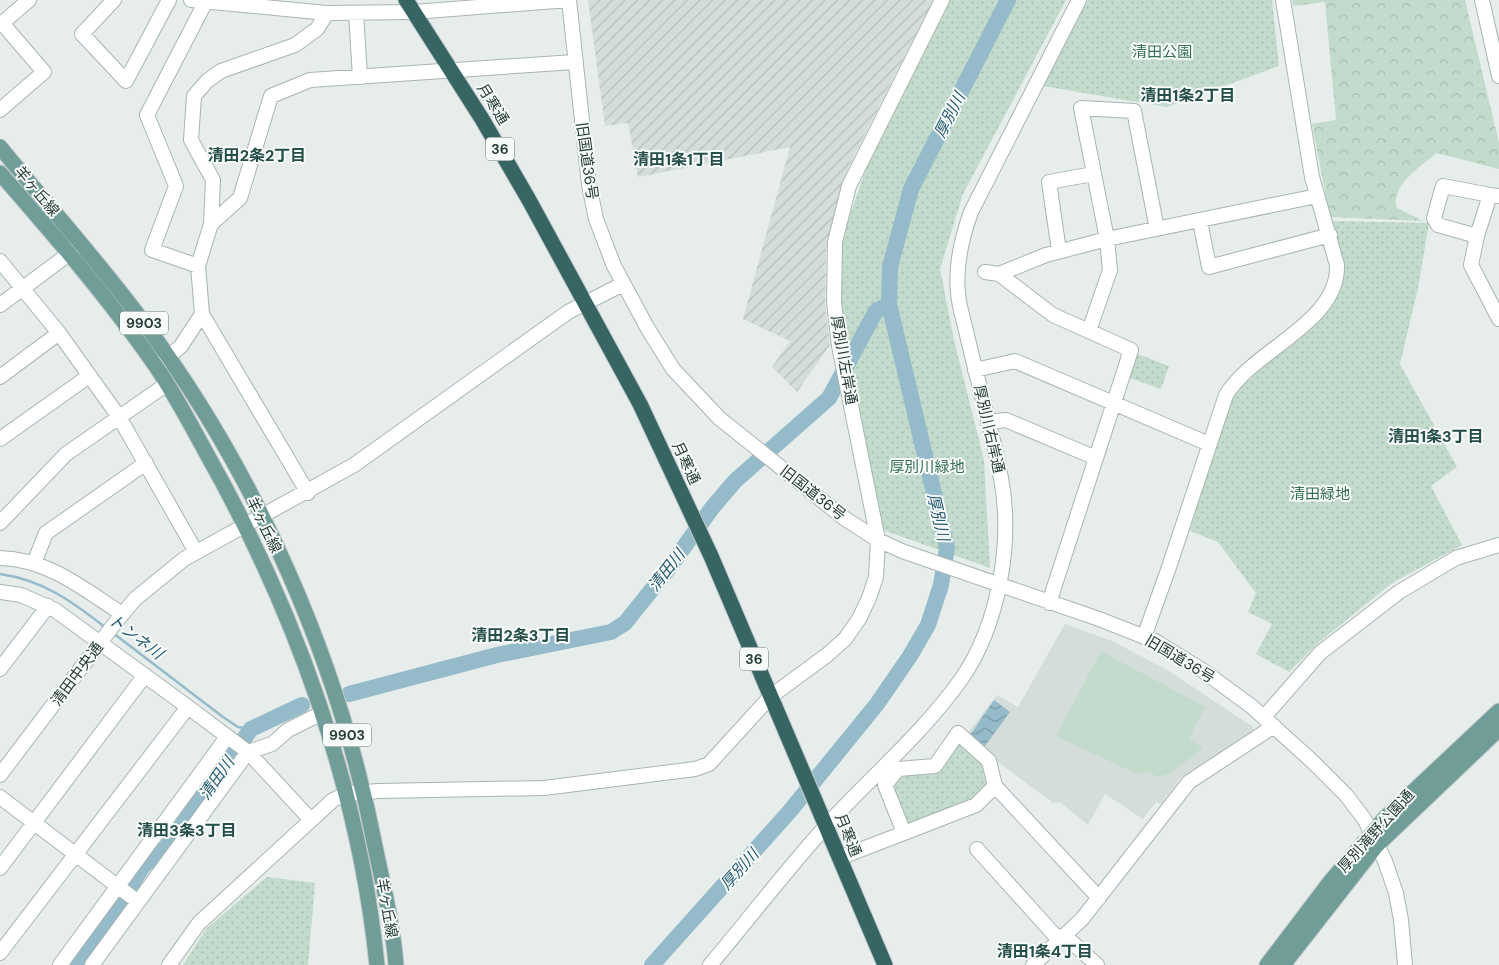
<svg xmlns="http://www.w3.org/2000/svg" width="1499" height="965" viewBox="0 0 1499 965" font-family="'DM Sans','Noto Sans JP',sans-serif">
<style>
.built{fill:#d4ddda}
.industrial{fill:url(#industrial-furrows)}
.grass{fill:#c2dbcc}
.forest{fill:url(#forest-crowns)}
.park{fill:url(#park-dots)}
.water{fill:url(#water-waves)}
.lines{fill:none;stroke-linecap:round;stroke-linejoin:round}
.stream{stroke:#95baca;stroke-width:2.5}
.river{stroke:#95baca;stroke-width:16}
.minor-casing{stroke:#a9b5b2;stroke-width:16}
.major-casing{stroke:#c3c9c8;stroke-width:17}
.highway-casing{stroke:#c3c9c8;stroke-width:17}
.minor{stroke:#fff;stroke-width:14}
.major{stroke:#709d98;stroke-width:15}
.highway{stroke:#366563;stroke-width:15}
.labels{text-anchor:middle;stroke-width:4;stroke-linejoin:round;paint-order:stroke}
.shield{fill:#f6faf8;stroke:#657673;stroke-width:1}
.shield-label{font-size:14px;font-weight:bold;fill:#273d3a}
.park-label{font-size:15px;fill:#366f55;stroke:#f6faf8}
.street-label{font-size:15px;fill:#273d3a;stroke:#f6faf8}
.neighbourhood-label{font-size:16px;font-weight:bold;fill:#254d49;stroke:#f6faf8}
.water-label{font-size:16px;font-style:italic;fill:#285a72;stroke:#f6faf8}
</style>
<defs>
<pattern id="industrial-furrows" width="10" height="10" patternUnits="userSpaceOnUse" patternTransform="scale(1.25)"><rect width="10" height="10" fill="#d4ddda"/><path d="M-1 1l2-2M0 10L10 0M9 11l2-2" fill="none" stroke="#b6bfbc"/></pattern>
<pattern id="forest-crowns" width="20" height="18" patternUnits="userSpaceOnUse" patternTransform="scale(1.25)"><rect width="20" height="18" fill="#c2dbcc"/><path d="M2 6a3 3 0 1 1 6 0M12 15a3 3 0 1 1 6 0" fill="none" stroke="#a7bdb0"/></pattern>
<pattern id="park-dots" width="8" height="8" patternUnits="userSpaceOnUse" patternTransform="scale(1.25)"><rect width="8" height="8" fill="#c2dbcc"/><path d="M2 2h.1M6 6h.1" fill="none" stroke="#a7bdb0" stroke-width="1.8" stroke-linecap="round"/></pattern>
<pattern id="water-waves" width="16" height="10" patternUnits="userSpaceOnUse" patternTransform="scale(1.25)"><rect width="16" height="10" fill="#95baca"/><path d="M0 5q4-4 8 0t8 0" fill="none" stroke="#7a98a5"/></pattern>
</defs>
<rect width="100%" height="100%" fill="#e6edeb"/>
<path class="built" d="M1065,624L1112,641L1169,671L1253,727V733L1181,777L1161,804L1156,802L1143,819L1105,794L1088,825L1060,802L1053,803L999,763L967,734L997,695L1018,707Z"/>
<path class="industrial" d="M588,0H933L849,166L826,248L825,304L830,345L797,392L772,367L790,341L743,319L790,147L638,177L628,123L605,126Z"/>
<path class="grass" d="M1101,651L1205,707L1189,738L1203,749L1168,774L1158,777L1148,772L1137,774L1056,736Z"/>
<path class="forest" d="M1293,0H1465L1499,143V169L1437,153C1422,165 1389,187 1397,208L1423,221L1330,217L1312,124L1336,120L1325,2L1293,6Z"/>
<path class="park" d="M946,0H1066L963,194L940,269L954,340L984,460L990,568L880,529L840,315L841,242L876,139Z
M1088,0H1272L1279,66L1167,107L1043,86Z
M1333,221L1429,223L1418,288L1400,364L1457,467L1431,486L1462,545L1392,583L1317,644L1289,672L1256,654L1272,624L1248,612L1256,593L1218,542L1190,531L1231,395L1271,356L1327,311L1344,269Z
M1135,353L1169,366L1161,389L1127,377Z
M958,743H962L985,764L983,774L991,785L972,803L908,825L889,786L897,776L940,769Z
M267,877L315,883L308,965H183L207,928Z"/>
<path class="water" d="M994,700L1010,712L985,746L970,735Z"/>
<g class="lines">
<path class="stream" d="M0,574C43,580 73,602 106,628
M113,633L223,717L238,727L251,729"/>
<path class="river" d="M349,694L497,655L611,632L625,623L666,572L712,508L735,481L829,398L876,311L889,304
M74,965L114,913L143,866L166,848L251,729L302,705
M652,965L790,811L877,704L910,656L928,625L941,585L947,548L889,304L890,267L911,189L1008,0"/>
<defs>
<path id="minor" d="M114,0L82,34L126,81L169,0
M191,0L327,13L414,12L569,0
M569,0L589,185L596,219L614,266L648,329L673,369L719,418L844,518L878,540L902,551L1099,619L1155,641L1202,670L1251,706L1313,762L1346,795L1365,820L1385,861L1396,893L1401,920L1405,965
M1482,0L1499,76
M356,13L360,77
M0,25L29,0
M0,110L44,72L2,23
M1499,196L1490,195L1477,236L1471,265L1499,319
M1200,221L1209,267L1330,235
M211,224L213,180L191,140L194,96L207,81L221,71L295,45L317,29L327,13
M1477,236L1438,225L1434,218L1443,186L1490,195
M1059,251L1049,182L1093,174
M0,261L59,333L119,417L196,552
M198,266L152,250L176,186L147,115L206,1
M985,272L999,274L1046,255L1107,239L1317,196
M999,274L1053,315L1131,350L1049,603
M0,305L77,248
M202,314L308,493
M1089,331L1110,270L1107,239L1081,108L1134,111L1157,229
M159,365L181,346L202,314L198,266L211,224L240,198L271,96L310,80L574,62
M975,370L1015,361L1209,444
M0,377L59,333
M988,422L1006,420L1096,458
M0,439L89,376
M0,523L66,454L167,384
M0,558C48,559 84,589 122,614
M34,563L46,533L146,463
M0,592L21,595L55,610L188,707L248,752L310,819
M1144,637L1168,570L1226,395C1254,349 1339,323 1337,265L1312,177L1283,0
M0,669L48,606
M1264,717L1320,653L1399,592L1456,558L1499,545
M0,775L115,623L135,599L184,559L354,465L568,312L623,284
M0,797L137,901
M904,833L976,805L995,786
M977,849L1059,940
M839,858L904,833L885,785L898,769L935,766L958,733L989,761L995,786L1099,898
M0,868L145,675
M1064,935L1097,965
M0,953L188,707
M60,965L227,737
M92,965L248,752L272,744L288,730L322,713
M169,965L199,923L333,800L346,794L378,791L544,788L695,769L709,764L770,697L827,655L845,639L859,619L869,598L876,577L878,540L839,346L834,302L835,242L849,186L942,0
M710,965C749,919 786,870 827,825C870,778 925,731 962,678C999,624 1013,542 1001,478C992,430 978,383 967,335C964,321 959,307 958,293C955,265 962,237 971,212L1079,0
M1033,965L1082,919L1189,782L1274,726"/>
<path id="major" d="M0,147C48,206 99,262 144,323C258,476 340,664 376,851C384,889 393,926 396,965
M0,173C54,235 108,297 155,365C175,394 192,427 209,458C296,613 359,788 377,965
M1267,965L1330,882L1385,818L1499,711
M1283,965L1377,845L1499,729"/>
<path id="highway" d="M406,0L482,119L529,200L640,404L711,556L885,965"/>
</defs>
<use href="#minor" class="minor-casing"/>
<use href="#major" class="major-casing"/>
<use href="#highway" class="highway-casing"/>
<use href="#minor" class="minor"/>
<use href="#major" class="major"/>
<use href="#highway" class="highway"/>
</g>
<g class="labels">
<g class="shield">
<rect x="486" y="137.5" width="28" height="23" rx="4"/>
<rect x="120" y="311.5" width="48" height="23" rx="4"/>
<rect x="740" y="647.5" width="28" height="23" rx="4"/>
<rect x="323" y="723.5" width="48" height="23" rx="4"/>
</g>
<g class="shield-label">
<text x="500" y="154">36</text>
<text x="144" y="328">9903</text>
<text x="754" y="664">36</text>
<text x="347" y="740">9903</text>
</g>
<g class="park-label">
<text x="1162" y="57">清田公園</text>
<text x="927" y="472">厚別川緑地</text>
<text x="1320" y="499">清田緑地</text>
</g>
<g class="street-label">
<text transform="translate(493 104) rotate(58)" y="5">月寒通</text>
<text transform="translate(587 161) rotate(82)" y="5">旧国道36号</text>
<text transform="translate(37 191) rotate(50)" y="5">羊ヶ丘線</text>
<text transform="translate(844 360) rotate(80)" y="5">厚別川左岸通</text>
<text transform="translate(989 429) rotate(77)" y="5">厚別川右岸通</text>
<text transform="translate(686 463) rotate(65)" y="5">月寒通</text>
<text transform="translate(813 493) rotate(38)" y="5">旧国道36号</text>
<text transform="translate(264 525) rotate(64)" y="5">羊ヶ丘線</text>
<text transform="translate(1180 659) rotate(31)" y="5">旧国道36号</text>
<text transform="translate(77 674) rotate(-53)" y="5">清田中央通</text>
<text transform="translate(1376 831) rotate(-48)" y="5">厚別滝野公園通</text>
<text transform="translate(848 835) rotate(68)" y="5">月寒通</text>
<text transform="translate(387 908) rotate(80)" y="5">羊ヶ丘線</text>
</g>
<g class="neighbourhood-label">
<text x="1188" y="101">清田1条2丁目</text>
<text x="257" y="161">清田2条2丁目</text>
<text x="679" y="165">清田1条1丁目</text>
<text x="1436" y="442">清田1条3丁目</text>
<text x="521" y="641">清田2条3丁目</text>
<text x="187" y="836">清田3条3丁目</text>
<text x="1045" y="957">清田1条4丁目</text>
</g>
<g class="water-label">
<text transform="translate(949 115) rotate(-63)" y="6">厚別川</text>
<text transform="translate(939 517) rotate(77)" y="6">厚別川</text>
<text transform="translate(666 570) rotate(-52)" y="6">清田川</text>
<text transform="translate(136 636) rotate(37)" y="6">トンネ川</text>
<text transform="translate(216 778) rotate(-55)" y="6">清田川</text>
<text transform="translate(739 869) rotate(-48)" y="6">厚別川</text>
</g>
</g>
</svg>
